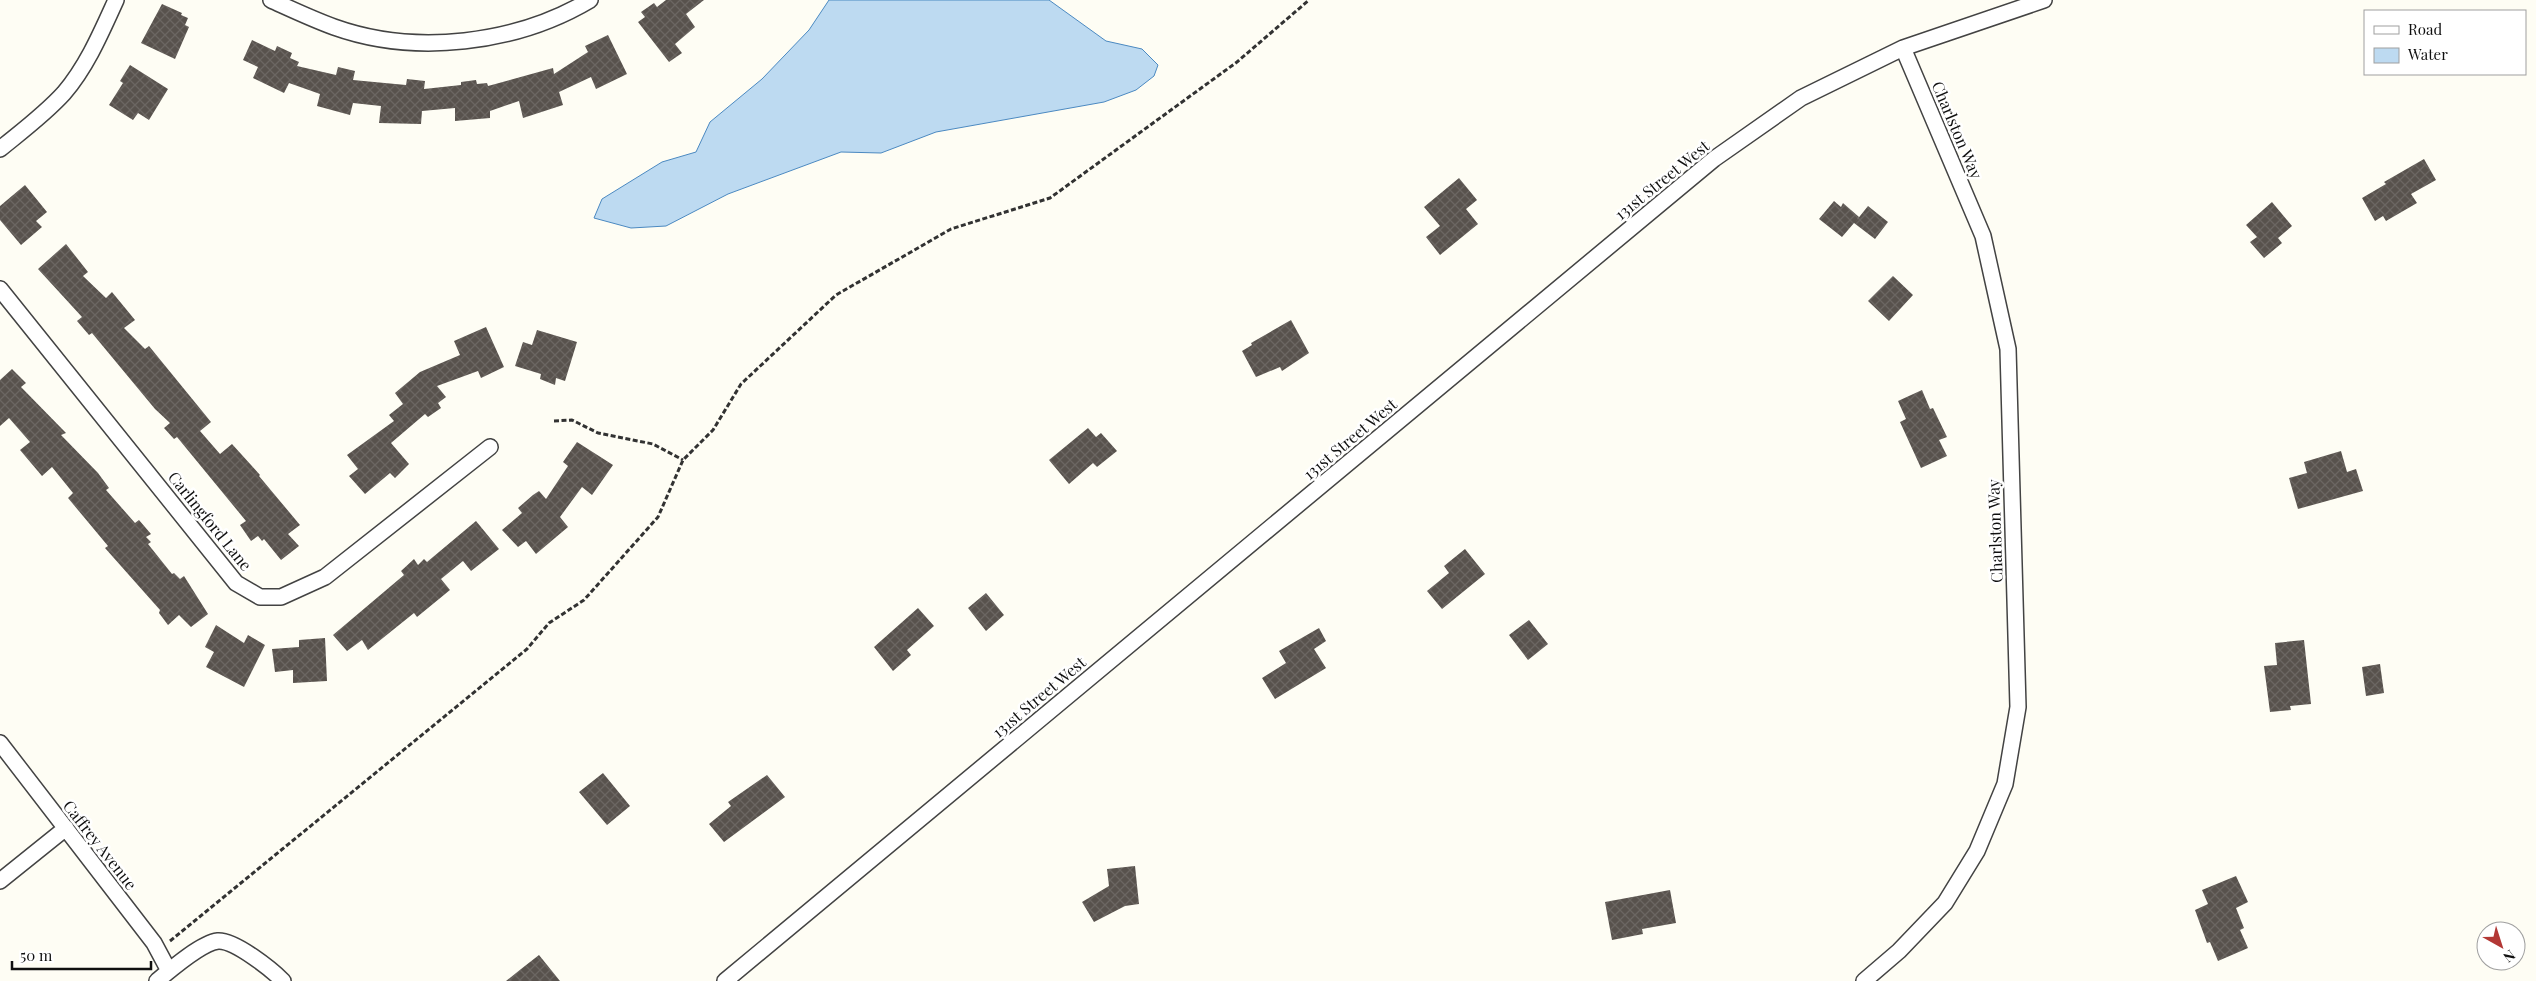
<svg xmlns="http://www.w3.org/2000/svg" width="2536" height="981" viewBox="0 0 2536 981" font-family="'Playfair Display',serif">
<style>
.water{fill:#bddaf1;stroke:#4b89c1}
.building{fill:url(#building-cross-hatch)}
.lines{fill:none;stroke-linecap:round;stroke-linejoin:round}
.minor-casing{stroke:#434343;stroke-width:18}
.path{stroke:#323232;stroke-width:3;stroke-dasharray:5 2.5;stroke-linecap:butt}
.minor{stroke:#fff;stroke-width:15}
.labels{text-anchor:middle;stroke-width:5;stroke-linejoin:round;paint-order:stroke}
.street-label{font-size:16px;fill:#101010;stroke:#fff}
</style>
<defs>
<pattern id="building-cross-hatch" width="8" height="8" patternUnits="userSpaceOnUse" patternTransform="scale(1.25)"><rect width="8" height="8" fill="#58524d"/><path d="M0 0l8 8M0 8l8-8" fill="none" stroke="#6b6662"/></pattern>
</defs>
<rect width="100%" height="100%" fill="#fefdf4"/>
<path class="water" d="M829,0H1049L1106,41L1142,49L1158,65L1154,76L1136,90L1104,102L936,132L881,153L841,152L728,194L666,226L631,228L594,218L602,199L662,162L696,152L710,122L762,79L809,30Z"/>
<path class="building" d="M666,0H704L686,14L695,27L675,44L682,53L669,62L638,22L645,17L641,12L654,3L657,7Z
M162,4L182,13L181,15L188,18L185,25L189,27L175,59L141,43Z
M608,35L627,74L596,89L591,77L559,92L563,105L523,118L519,101L490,111V118L455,121V108L422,111L421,124L379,123L381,106L353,103L350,115L317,106L320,94L289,83L284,93L253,78L258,67L243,60L252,40L275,51L277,46L292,53L290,58L299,62L297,66L336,75L338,67L355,71L353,80L406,85L407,79L425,81L424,89L461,85V82L476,80L477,84L487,83L488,86L553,68L554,74L588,52L585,46Z
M130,65L168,89L149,120L138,113L133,120L109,105L123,83L120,81Z
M2424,159L2436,180L2411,194L2417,203L2386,221L2383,216L2375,221L2362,198L2386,184L2384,182Z
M1459,178L1477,200L1466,209L1478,224L1440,255L1426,237L1440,226L1424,207Z
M25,185L47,212L36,221L42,227L21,245L0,220V206Z
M1834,201L1841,207L1843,203L1859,217L1856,221L1868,206L1888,222L1875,239L1854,223L1842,237L1819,219Z
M2272,202L2292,226L2278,238L2282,243L2264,258L2250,242L2257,237L2246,225Z
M66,244L88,272L83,276L106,298L112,292L135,320L124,328L145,349L149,346L211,422L200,431L220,454L232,444L260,475L259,476L300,525L288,534L299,546L281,560L264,539L262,541L258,536L251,541L240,525L246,521L177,437L174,439L164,428L170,423L155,409L92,333L89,335L77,321L82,317L38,269Z
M1893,276L1913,295L1889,321L1868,301Z
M1291,320L1309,353L1282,371L1280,367L1256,377L1242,351L1252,345L1251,343Z
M486,327L504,367L481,378L478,371L437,386L446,397L438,403L441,408L428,417L425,414L391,443L409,464L395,478L390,473L365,494L349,476L358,469L347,455L394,421L389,415L403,404L395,393L420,372L460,355L454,341Z
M537,330L577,342L565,381L556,378L555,385L540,379L541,374L515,366L523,342L532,345Z
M12,369L26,383L21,387L66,433L61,435L98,473L109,488L106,490L135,523L139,520L151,534L146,537L151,542L148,544L172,574L174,573L180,579L184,576L208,614L191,627L179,615L168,625L159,613L160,610L105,548L108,546L68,498L73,493L52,467L42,476L20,450L30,442L9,418L0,426V380Z
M1922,390L1930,409L1933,408L1947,437L1939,440L1947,456L1921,468L1900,422L1906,419L1898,401Z
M1088,428L1096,437L1101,433L1117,451L1097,467L1093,463L1069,484L1049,460Z
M577,442L613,465L592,495L582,487L560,517L568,527L536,554L526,541L518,547L502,530L522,513L518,508L533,495L539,491L546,499L568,466L563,462Z
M2341,451L2347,472L2356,469L2363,491L2298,509L2289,478L2307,473L2304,462Z
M476,521L499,549L471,571L463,561L441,579L450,590L417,617L414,613L368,650L362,640L347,651L333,635L404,575L401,571L414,559L418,565L424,559L427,562Z
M1465,549L1485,574L1442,609L1427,591L1449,573L1444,566Z
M986,593L1004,615L986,631L968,608Z
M918,608L934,626L907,650L911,655L893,671L874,647Z
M1529,620L1548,644L1528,660L1509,635Z
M216,625L244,643L248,635L265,645L244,687L206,667L214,652L205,647Z
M1319,628L1326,641L1314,649L1326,668L1275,699L1262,678L1286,663L1279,651Z
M325,638L327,681L293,683V670L275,672L272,649L299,647V640Z
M2304,640L2311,704L2290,706L2291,710L2270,712L2264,666L2277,665L2275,643Z
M2380,664L2384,693L2366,696L2362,667Z
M603,773L630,806L607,825L579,792Z
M767,775L785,797L724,842L709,824L731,806L728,802Z
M1135,866L1139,904L1125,906L1094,922L1082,902L1109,886L1107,869Z
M2236,876L2248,902L2236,908L2244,928L2240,930L2248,948L2218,961L2210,942L2207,943L2195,910L2208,904L2202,890Z
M1670,890L1676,923L1642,929L1643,934L1612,940L1605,902Z
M539,955L560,981H506L521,969Z"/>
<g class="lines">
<defs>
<path id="minor" d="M271,0C291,9 312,19 334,27C415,56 516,44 590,0
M0,149C22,131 45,114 64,93C87,66 101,33 116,0
M0,289L236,583L260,597H281L325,577L490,447
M0,743L154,943L169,971
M0,881L66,828
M157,981C170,970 201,943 218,941C235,940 272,970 283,981
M725,981L1714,159L1801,98L1903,48L2044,0
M1864,981L1899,951L1945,903L1977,851L2005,784L2018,707L2008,349L1983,236L1903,48"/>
</defs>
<use href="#minor" class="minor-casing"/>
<path class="path" d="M554,421L572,420L598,433L653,444L683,460
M170,941L527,649L549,623L584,600L658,517L683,460L713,430L741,384L836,295L951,229L1050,198L1237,62L1309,0"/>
<use href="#minor" class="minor"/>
</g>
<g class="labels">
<g class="street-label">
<text transform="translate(1957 130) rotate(67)" y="6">Charlston Way</text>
<text transform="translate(1662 180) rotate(-39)" y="6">131st Street West</text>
<text transform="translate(1350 439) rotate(-40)" y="6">131st Street West</text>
<text transform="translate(210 521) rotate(51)" y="6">Carlingford Lane</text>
<text transform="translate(1995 531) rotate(-92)" y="6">Charlston Way</text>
<text transform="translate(1039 697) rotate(-40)" y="6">131st Street West</text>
<text transform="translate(100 845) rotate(52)" y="6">Caffrey Avenue</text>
</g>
</g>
<rect x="2364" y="10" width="162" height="65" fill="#ffffff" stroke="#9f9f9f"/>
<rect x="2374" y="26" width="25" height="8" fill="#ffffff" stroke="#9f9f9f"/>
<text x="2408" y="35" font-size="15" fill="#101010">Road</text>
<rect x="2374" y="48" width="25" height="15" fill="#bddaf1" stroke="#9f9f9f"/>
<text x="2408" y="60" font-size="15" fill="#101010">Water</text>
<g transform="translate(2501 946) rotate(141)"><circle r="24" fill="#ffffff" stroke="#9f9f9f"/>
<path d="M0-4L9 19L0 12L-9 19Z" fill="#b33835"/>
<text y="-8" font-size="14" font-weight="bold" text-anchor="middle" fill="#101010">N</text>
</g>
<path d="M12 961v8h139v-8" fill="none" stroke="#101010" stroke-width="2.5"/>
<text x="20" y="961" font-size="15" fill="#101010" stroke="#ffffff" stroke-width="4" paint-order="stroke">50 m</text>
</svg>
